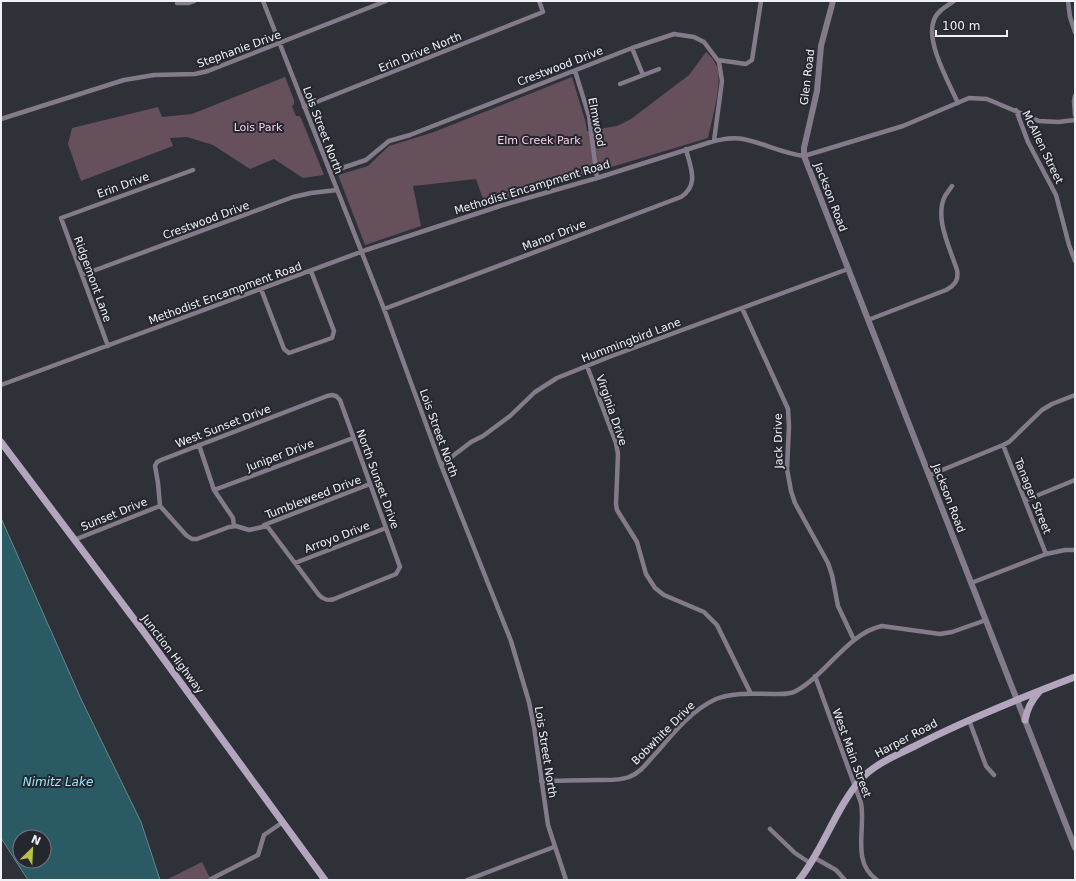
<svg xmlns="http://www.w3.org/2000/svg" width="1076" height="881" viewBox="0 0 1076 881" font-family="'DejaVu Sans',sans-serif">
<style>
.green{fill:#65505c}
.water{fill:#2a5a63;stroke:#65878f;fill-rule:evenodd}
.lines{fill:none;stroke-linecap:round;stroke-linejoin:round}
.minor{stroke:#847b8a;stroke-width:4.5}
.tertiary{stroke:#847b8a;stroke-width:6}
.secondary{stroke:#b2a5bd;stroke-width:7}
.labels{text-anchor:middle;stroke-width:4;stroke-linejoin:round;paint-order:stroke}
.street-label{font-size:11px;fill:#f0f1f6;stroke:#25272f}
.park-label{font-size:11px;fill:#ffcdea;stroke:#25272f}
.water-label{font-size:12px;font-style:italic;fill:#95e8f8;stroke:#25272f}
</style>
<rect width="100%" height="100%" fill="#2f3139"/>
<path class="green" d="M706,52C711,56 717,64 718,70C721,90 712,118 708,138L485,205L476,179L413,186L421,226L365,245L338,175L368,166L389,146L434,132L572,77L585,120L587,131L617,126L631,119L689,75Z
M285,77L294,100V104L292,106L296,116H299L301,118L324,175L303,178L274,159L250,169L213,145L187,137L170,138L173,146L81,181L68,144L72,128L158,107L162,117L192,114Z
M202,862L211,880H166Z"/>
<path class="water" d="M1,518L81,699L141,822L160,880H28L1,838ZM20,837H44V861H20Z"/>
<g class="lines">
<path class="minor" d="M263,1L384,309L441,465L511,641L529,702L534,727L548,825L566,880
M954,1C947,6 937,11 934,20C925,41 949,83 958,103
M1068,1L1070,17L1075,32
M177,3H188L194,1
M632,48L643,75
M718,60L746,64L752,60L761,1
M575,71L589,116L597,178
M620,84L659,69
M1075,96L1074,101L1075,115
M304,107L543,12L539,1
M1016,110L1028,142L1056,195L1069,245L1075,261
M1,119L124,80L154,75L195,74L208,71L386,1
M330,172L366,160L389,141L410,135L632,48L674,34L694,37L704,42L719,62L722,81L714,141
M82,275L293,197L311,193L337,190
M261,289L284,349L289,353L332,338L334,331L311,271
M742,308L788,409L789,426L787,469L791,491L795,503L828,563L832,575L838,606L854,640
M384,309L681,197C700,184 690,167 686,149
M868,320L946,290C955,285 959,280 957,270C950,248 934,218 945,196C947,193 950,189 952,186
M108,346L61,218L193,170
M587,366L616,443L618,454L616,504L617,510L637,542L646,574L655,588L664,595L704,612L717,625L751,694
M1,385L366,250L500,206L597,178L714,141C724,139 733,137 743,139C764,143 781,153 804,156L903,126L969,98L987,99L1039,121L1058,122L1075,120
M332,395L336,396L340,400L400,567L396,574L334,599C328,601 324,600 319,595L267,526L249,530L236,526L229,527L197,539H192L186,535L160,506L158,483L155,466L157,462L161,460L327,396Z
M199,445L214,490L233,518L234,526
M1003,445L1046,554
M441,465L471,442L483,436L510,416L535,392L557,378L609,357L848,269
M930,475L1003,445L1009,442L1042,410L1052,404L1075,395
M214,490L353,438
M1026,500L1075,480
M264,525L370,484
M74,540L160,506
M295,563L386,528
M971,583L1046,554L1065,550H1075
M815,676L861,803C866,829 851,862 877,880
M969,720L986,766L994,775
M541,781C559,781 577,780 596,780C606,780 618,781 629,777C641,773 649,760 658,751C674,732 692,710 716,699C733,692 754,694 773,694C780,694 789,695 796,691C826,675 848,633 882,626L940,634L952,632L986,620
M770,829L795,853L810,863
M813,857L836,870L845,880
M211,879L258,855L264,835L283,822
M467,880L554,847"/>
<path class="tertiary" d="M833,1L821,46L817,91L804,148V156L1075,848"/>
<path class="secondary" d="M1,442L146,635L325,880
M1025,720C1027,709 1031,701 1039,692
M799,880C823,850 835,809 861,779C875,764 895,756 913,747C965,720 1020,698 1075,677"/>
</g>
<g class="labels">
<g class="street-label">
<text transform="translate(239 49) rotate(-20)" y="4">Stephanie Drive</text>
<text transform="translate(420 52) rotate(-22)" y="4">Erin Drive North</text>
<text transform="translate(560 66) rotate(-21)" y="4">Crestwood Drive</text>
<text transform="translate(807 77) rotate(-83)" y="4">Glen Road</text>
<text transform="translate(597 122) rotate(79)" y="4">Elmwood</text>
<text transform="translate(323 130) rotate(69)" y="4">Lois Street North</text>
<text transform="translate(1043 147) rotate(64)" y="4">McAllen Street</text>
<text transform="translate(123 185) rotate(-20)" y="4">Erin Drive</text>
<text transform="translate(532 187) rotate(-17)" y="4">Methodist Encampment Road</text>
<text transform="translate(831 197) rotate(69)" y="4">Jackson Road</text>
<text transform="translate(206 220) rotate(-20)" y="4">Crestwood Drive</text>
<text transform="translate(554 235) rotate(-21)" y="4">Manor Drive</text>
<text transform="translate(93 279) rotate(70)" y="4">Ridgemont Lane</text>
<text transform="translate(225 293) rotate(-20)" y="4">Methodist Encampment Road</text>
<text transform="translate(631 340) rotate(-21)" y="4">Hummingbird Lane</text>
<text transform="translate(612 410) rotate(71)" y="4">Virginia Drive</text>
<text transform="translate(223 426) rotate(-21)" y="4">West Sunset Drive</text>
<text transform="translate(439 433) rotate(70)" y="4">Lois Street North</text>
<text transform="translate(778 441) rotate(-91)" y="4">Jack Drive</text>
<text transform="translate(280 455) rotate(-21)" y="4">Juniper Drive</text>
<text transform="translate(378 479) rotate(70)" y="4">North Sunset Drive</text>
<text transform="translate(1033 496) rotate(68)" y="4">Tanager Street</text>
<text transform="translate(313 497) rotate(-21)" y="4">Tumbleweed Drive</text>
<text transform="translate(949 498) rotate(69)" y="4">Jackson Road</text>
<text transform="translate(114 514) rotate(-22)" y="4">Sunset Drive</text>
<text transform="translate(337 537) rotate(-21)" y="4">Arroyo Drive</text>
<text transform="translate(173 654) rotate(53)" y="4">Junction Highway</text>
<text transform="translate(663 733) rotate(-45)" y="4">Bobwhite Drive</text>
<text transform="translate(906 738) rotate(-28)" y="4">Harper Road</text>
<text transform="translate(546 752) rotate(81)" y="4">Lois Street North</text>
<text transform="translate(852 753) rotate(70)" y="4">West Main Street</text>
</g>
<g class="park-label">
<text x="258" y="131">Lois Park</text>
<text x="539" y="144">Elm Creek Park</text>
</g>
<g class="water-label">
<text x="58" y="786">Nimitz Lake</text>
</g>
</g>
<rect width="1076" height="881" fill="none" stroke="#f0f1f6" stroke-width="4"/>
<g transform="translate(32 849) rotate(24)"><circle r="19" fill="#25272f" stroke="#76787f"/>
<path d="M0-3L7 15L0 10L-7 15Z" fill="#b9c146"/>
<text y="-6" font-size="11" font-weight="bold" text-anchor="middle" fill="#f0f1f6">N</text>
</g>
<path d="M936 30v6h71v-6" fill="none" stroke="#f0f1f6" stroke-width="2"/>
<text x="942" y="30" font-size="12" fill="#f0f1f6" stroke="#25272f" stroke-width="3" paint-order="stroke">100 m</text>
</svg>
